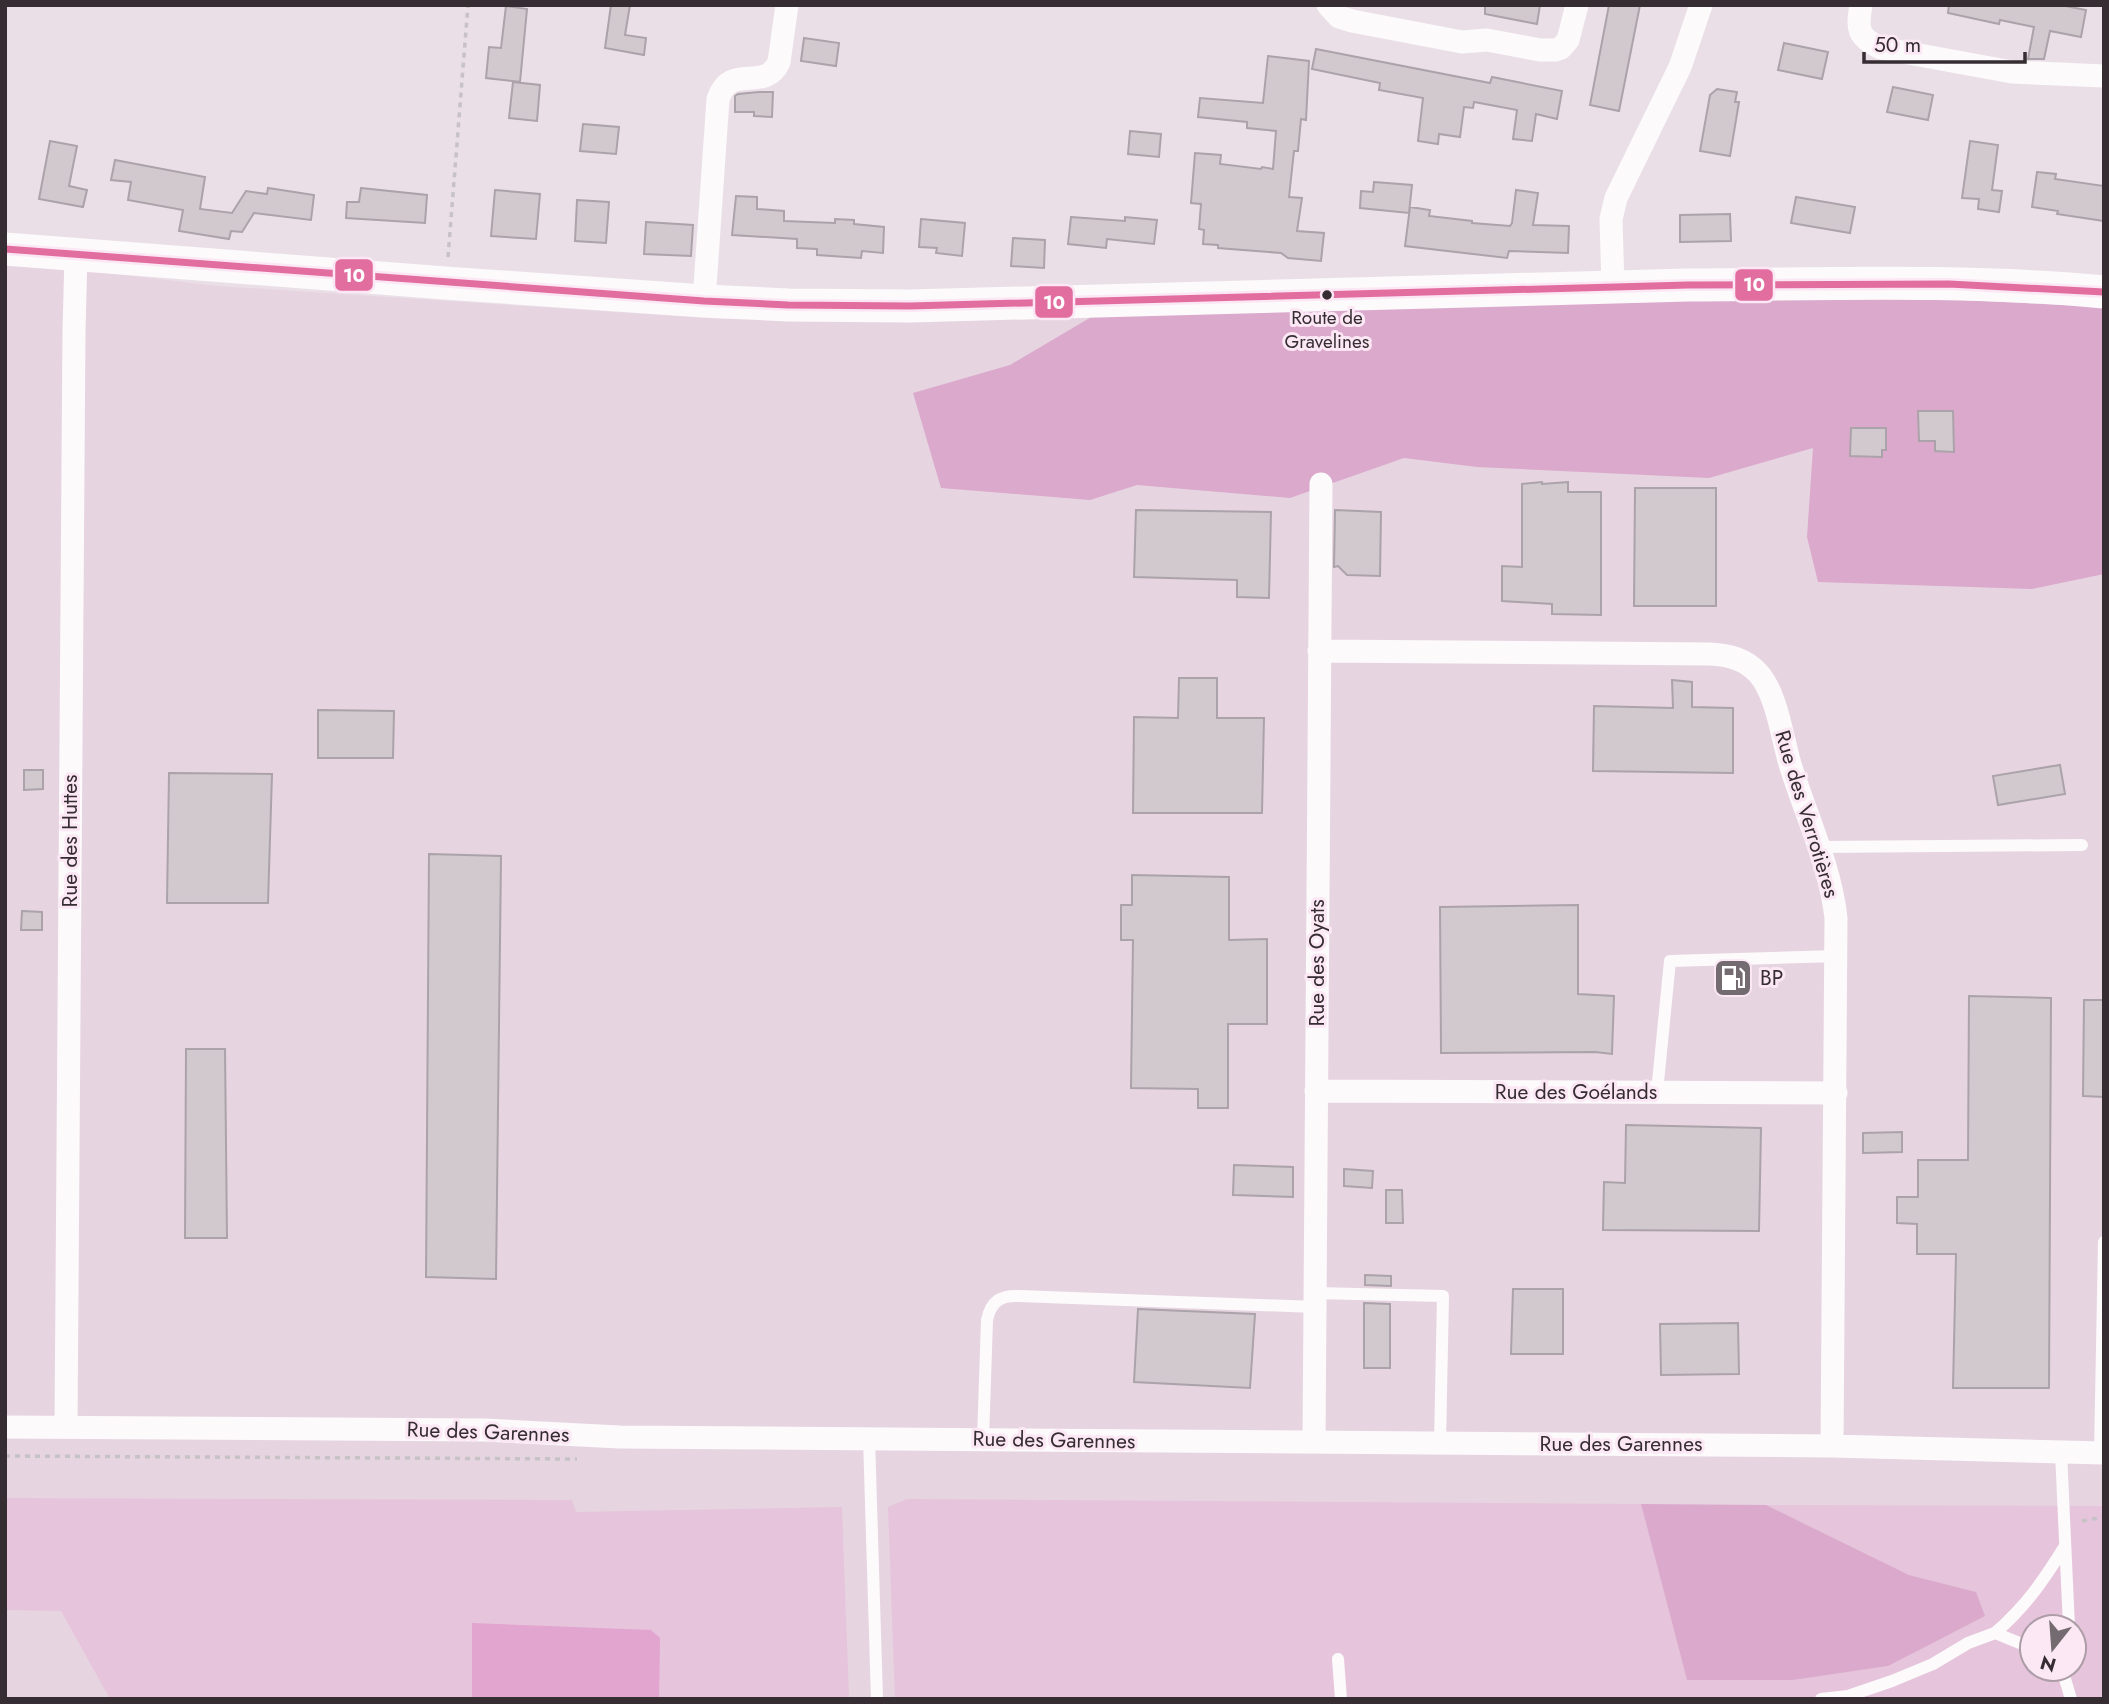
<svg xmlns="http://www.w3.org/2000/svg" width="2109" height="1704" viewBox="0 0 2109 1704" font-family="Jost,sans-serif">
<style>
.built{fill:#e7d4e1;fill-rule:evenodd}
.green{fill:#e6c4db;fill-rule:evenodd}
.forest{fill:#daa9cc}
.water{fill:#e1a5cf}
.building{fill:#d2c9cf;stroke:#aba3a9;stroke-width:2}
.lines{fill:none;stroke-linecap:round;stroke-linejoin:round}
.path{stroke:#c6c2c5;stroke-width:3.5;stroke-dasharray:5 5;stroke-linecap:butt}
.service{stroke:#fcfafb;stroke-width:12}
.minor{stroke:#fcfafb;stroke-width:23}
.secondary{stroke:#fcfafb;stroke-width:33}
.bus-1-casing{stroke:#fce7f5;stroke-width:12}
.bus-1{stroke:#e16e9e;stroke-width:7}
.bus-dot{fill:#352d32;stroke:#fce7f5;stroke-width:2.5}
.labels{text-anchor:middle;stroke-width:6;stroke-linejoin:round;paint-order:stroke}
.bus-label{font-size:19px;fill:#352d32;stroke:#fce7f5}
.street-label{font-size:21px;fill:#352d32;stroke:#fce7f5}
.poi-label{font-size:21px;fill:#352d32;stroke:#fce7f5;text-anchor:start}
.line-badge{stroke:#fce7f5;stroke-width:2.5}
.badge-label{font-size:19px;text-anchor:middle;font-weight:bold;fill:#fff}
</style>
<rect width="100%" height="100%" fill="#eadfe7"/>
<path class="built" d="M5,261L218,286L722,319L1545,316L2104,340V1699H5ZM2032,1627H2074V1669H2032Z"/>
<path class="green" d="M5,1498L572,1500L576,1512L842,1507L849,1699H110L61,1611L5,1610Z
M907,1499L1641,1504L1687,1680H1793L1888,1666L1976,1592L1909,1575L1766,1505L2104,1506V1699H895L888,1507ZM2032,1627H2074V1669H2032Z"/>
<path class="forest" d="M1859,295L2104,307V574L2032,589L1818,582L1807,537L1813,448L1709,478L1477,467L1404,458L1290,498L1137,485L1090,500L941,488L913,393L1010,365L1098,313Z
M1641,1504L1766,1505L1909,1575L1976,1592L1985,1616L1888,1666L1793,1680H1687Z"/>
<path class="water" d="M472,1623L651,1630L660,1638L659,1699H472Z"/>
<path class="building" d="M611,5H630L625,35L646,38L644,55L605,48Z
M1485,5H1540L1537,24L1485,14Z
M1609,5H1640L1619,111L1590,105Z
M1949,5H2060L2086,10L2081,37L2050,31L2044,59H2028L2034,27L2000,20L1999,24L1948,13Z
M506,6L527,9L520,82L486,78L489,47L501,48Z
M804,38L839,43L836,66L801,61Z
M1784,43L1828,52L1822,79L1778,70Z
M1316,49L1490,83L1492,77L1562,91L1557,119L1536,114L1532,141L1513,139L1517,110L1474,102L1473,108L1464,107L1460,137L1439,134L1438,144L1418,141L1423,98L1379,90L1380,83L1312,69Z
M1268,56L1309,61L1306,120L1301,119L1298,151H1294L1289,197L1302,198L1297,231L1324,233L1321,261L1288,258L1281,253L1218,248V245L1203,244L1204,230L1199,229L1201,204L1191,203L1195,153L1221,155L1220,164L1261,169L1262,167L1273,169L1276,131L1247,128V122L1198,117L1200,98L1263,103Z
M513,82L540,85L537,121L509,118Z
M1893,87L1933,95L1928,120L1887,112Z
M1717,89L1737,92L1735,102H1739L1730,156L1700,151L1710,95Z
M759,92H773L772,117L754,116V112H735V96L738,94Z
M583,124L619,127L616,154L580,151Z
M1130,131L1161,134L1159,157L1128,154Z
M50,141L77,146L69,186L87,190L83,207L39,199Z
M1970,141L1998,145L1992,190L2002,191L1999,212L1978,209L1979,199L1962,198Z
M115,160L205,177L200,209L232,213L246,191L267,194L268,188L314,195L311,220L254,213L242,232L231,231L229,239L179,231L183,210L128,200L131,182L111,180Z
M2037,172L2056,174L2055,179L2104,186V221L2057,214L2058,211L2032,207Z
M1374,182L1412,185L1409,213L1360,208L1361,191L1373,192Z
M361,188L427,195L425,223L346,218L347,202H359Z
M495,190L540,194L536,239L491,236Z
M1516,190L1538,193L1533,225L1569,226L1568,253L1509,251L1507,258L1405,246L1410,207L1430,210L1429,216L1472,221V223L1510,226L1512,223Z
M736,196L757,197V209L784,211V221L835,223V219L854,220V224L884,227L883,253L862,251L861,258L817,255V249L797,248V239L732,235Z
M1796,197L1855,207L1850,233L1791,223Z
M577,200L609,202L606,243L575,241Z
M1730,214L1731,241L1680,242V215Z
M1071,217L1125,221V217L1157,220L1154,244L1107,239L1106,248L1068,244Z
M921,219L965,223L962,256L936,253L937,248L919,247Z
M646,222L693,225L691,256L644,254Z
M1013,238L1045,240L1044,268L1011,266Z
M1918,411H1953L1954,452L1935,451V441H1919Z
M1851,428H1886V450H1882V457L1850,456Z
M1542,482V484L1568,482V492H1601V615L1552,614V604L1502,601V566L1522,567V484Z
M1635,488H1716V606H1634Z
M1136,510L1271,512L1269,598L1237,597V580L1134,577Z
M1335,510L1381,512L1380,576L1347,575L1338,566L1334,567Z
M1179,678H1217V718H1264L1262,813H1133L1134,717L1178,718Z
M1672,680L1692,682V707L1733,708V773L1593,771L1594,706L1673,708Z
M318,710L394,711L393,758H318Z
M2060,765L2065,794L1998,805L1993,776Z
M24,770H43V789L24,790Z
M169,773L272,774L268,903H167Z
M429,854L501,856L496,1279L426,1277Z
M1132,875L1229,877V940L1267,939V1024H1228V1108H1198V1089L1131,1088L1133,940H1121V905H1132Z
M1578,905V994L1614,996L1612,1054L1595,1052L1441,1053L1440,907Z
M22,911L42,912V930H21Z
M1969,996L2051,998L2049,1388H1953L1956,1254H1917V1224L1897,1223V1197H1918V1160H1968Z
M2084,1000H2104V1097L2083,1096Z
M186,1049H225L227,1238H185Z
M1626,1125L1761,1128L1759,1231L1603,1230L1604,1182L1625,1183Z
M1902,1132V1152L1863,1153V1133Z
M1234,1165L1293,1167V1197L1233,1195Z
M1344,1169L1373,1171L1372,1188L1344,1186Z
M1386,1190H1402L1403,1223H1386Z
M1365,1275L1391,1276V1286L1365,1285Z
M1513,1289H1563V1354H1511Z
M1364,1303L1390,1304V1368H1364Z
M1138,1309L1255,1314L1250,1388L1134,1382Z
M1738,1323L1739,1374L1661,1375L1660,1324Z"/>
<g class="lines">
<path class="path" d="M448,257L468,5
M5,1456L577,1459
M2082,1521L2104,1517"/>
<path class="service" d="M1819,847L2082,845
M1657,1092L1670,961L1837,956
M1315,1293L1443,1296L1440,1443
M869,1438L877,1699
M983,1439L987,1320C991,1301 1001,1295 1019,1296L1315,1307
M2061,1452L2069,1627
M2100,1453L2104,1242
M2032,1651L2022,1644L1995,1633C2027,1605 2043,1581 2065,1546
M1338,1659L1341,1699
M2057,1669L2065,1679L2071,1699
M1821,1699L1848,1696L1892,1681L1933,1664L1968,1643L1995,1633"/>
<path class="minor" d="M1328,5L1339,17L1352,21L1462,42L1487,40L1540,50H1555L1561,48L1568,40L1577,5
M1861,5C1857,29 1857,37 1881,48L2012,72L2104,76
M1613,287L1611,219L1616,198L1680,67L1701,5
M704,301L718,99C731,61 764,94 779,62L787,5
M1319,651L1710,654C1729,655 1745,659 1758,673C1777,694 1782,737 1790,764C1806,816 1830,864 1836,918L1832,1446
M1316,1091L1836,1093
M66,1426L74,330L76,256
M5,1427L484,1430L619,1437L1832,1446L2104,1453
M1314,1442L1321,484"/>
<path class="secondary" d="M5,249L445,283L704,301L788,305L910,306L1688,285C1826,284 1967,279 2104,292"/>
<defs>
<path id="bus-1" d="M5,249L704,301L788,305L910,306L1688,285L1949,284L2104,292"/>
</defs>
<use href="#bus-1" class="bus-1-casing"/>
<use href="#bus-1" class="bus-1"/>
</g>
<defs>
<symbol id="fuel-square" viewBox="-11 -11 22 22"><rect x="-9" y="-9" width="18" height="18" rx="4" fill="#746b71" stroke="#fce7f5"/><path d="M-5.5-6h7V0h2V4h1.3V-2.5L3-4.5l.8-.8L6-3V5H2.5V1h-1V6h-7ZM-4.2-4.7v3.2H.2V-4.7Z" fill="#fff"/></symbol>
</defs>
<g fill-rule="evenodd">
<use href="#fuel-square" x="1711" y="956" width="44" height="44"/>
</g>
<circle class="bus-dot" cx="1327" cy="295" r="6"/>
<g class="labels">
<g class="bus-label">
<text x="1327" y="324">Route de<tspan x="1327" dy="24">Gravelines</tspan></text>
</g>
<g class="street-label">
<text transform="translate(1807 814) rotate(73)" y="7">Rue des Verrotières</text>
<text transform="translate(70 841) rotate(-90)" y="7">Rue des Huttes</text>
<text transform="translate(1317 963) rotate(-90)" y="7">Rue des Oyats</text>
<text x="1576" y="1099">Rue des Goélands</text>
<text transform="translate(488 1432) rotate(2)" y="7">Rue des Garennes</text>
<text transform="translate(1054 1440) rotate(1)" y="7">Rue des Garennes</text>
<text x="1621" y="1451">Rue des Garennes</text>
</g>
<g class="poi-label">
<text x="1760" y="985">BP</text>
</g>
</g>
<g class="line-badge">
<rect x="334" y="258" width="40" height="34" rx="7" fill="#e16e9e"/>
<rect x="1734" y="268" width="40" height="34" rx="7" fill="#e16e9e"/>
<rect x="1034" y="285" width="40" height="34" rx="7" fill="#e16e9e"/>
</g>
<g class="badge-label">
<text x="354" y="282">10</text>
<text x="1754" y="291">10</text>
<text x="1054" y="309">10</text>
</g>
<rect width="2109" height="1704" fill="none" stroke="#352d32" stroke-width="14"/>
<g transform="translate(2053 1648) rotate(197)"><circle r="33" fill="#fce7f5" stroke="#ac9da7" stroke-width="2"/>
<path d="M0-5L12 26L0 18L-12 26Z" fill="#746b71"/>
<text y="-10" font-size="19" font-weight="bold" text-anchor="middle" fill="#352d32">N</text>
</g>
<path d="M1864 52v10h161v-10" fill="none" stroke="#352d32" stroke-width="3.5"/>
<text x="1874" y="52" font-size="21" fill="#352d32" stroke="#fce7f5" stroke-width="5" paint-order="stroke">50 m</text>
</svg>
